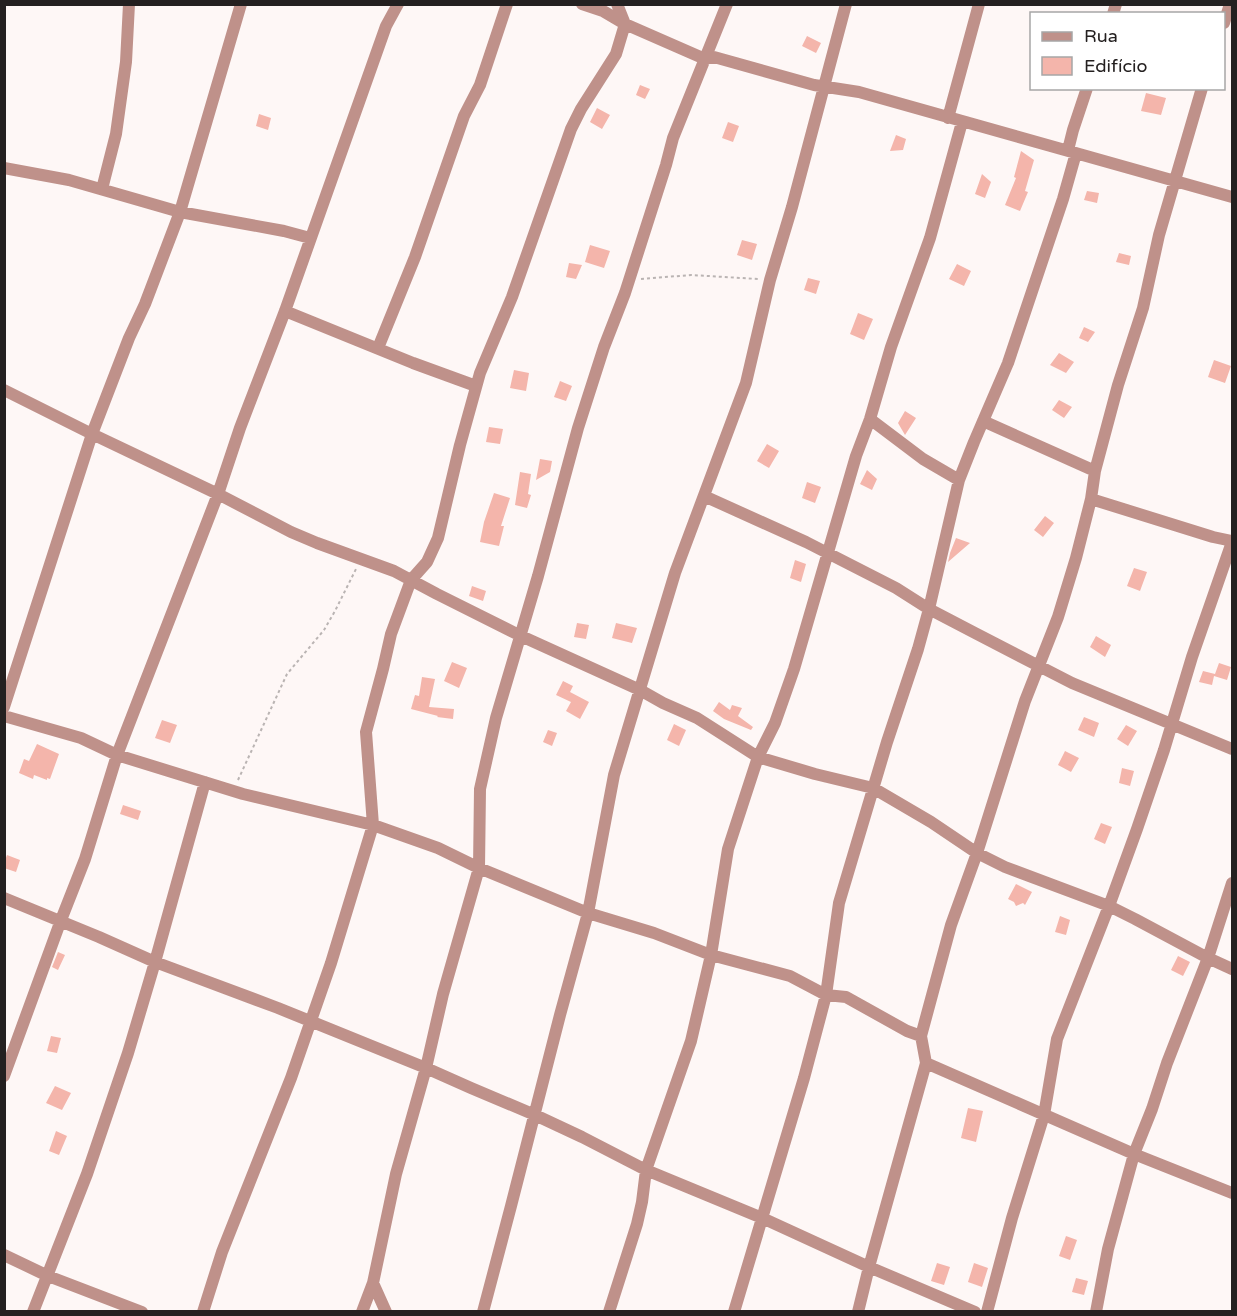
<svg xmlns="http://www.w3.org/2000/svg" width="1237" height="1316" viewBox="0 0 1237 1316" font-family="'Varela Round',sans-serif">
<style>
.building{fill:#f4b5ab}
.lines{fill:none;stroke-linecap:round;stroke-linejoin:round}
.path{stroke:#bab4b3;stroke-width:2;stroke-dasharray:3 3;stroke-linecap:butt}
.minor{stroke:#bf918a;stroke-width:12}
</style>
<rect width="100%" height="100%" fill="#fef7f6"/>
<path class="building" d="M807,36L821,43L816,53L802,46Z
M640,85L650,89L645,99L636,95Z
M1146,93L1166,98L1161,115L1141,111Z
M597,108L610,115L602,129L590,122Z
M259,114L271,118L268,130L256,126Z
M728,122L739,126L733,142L722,138Z
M896,135L906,139L903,150L890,151Z
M1021,151L1034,160L1025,191L1028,192L1020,211L1005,205L1016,178L1014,177Z
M982,174L991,182L985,198L975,194Z
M1087,191L1099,193L1097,203L1084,200Z
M742,240L757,244L752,260L737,255Z
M590,245L610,251L604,268L585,262Z
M1119,253L1131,256L1129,265L1116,262Z
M569,263L582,265L576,279L566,277Z
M957,264L971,271L964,286L949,279Z
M808,278L820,281L816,294L804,290Z
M858,313L873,319L864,340L850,334Z
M1084,327L1095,332L1088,342L1079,338Z
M1059,353L1074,362L1066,373L1050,365Z
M1214,360L1231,366L1225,383L1208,377Z
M514,370L529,373L526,391L510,388Z
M560,381L572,386L566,401L554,397Z
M1059,400L1072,407L1064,418L1052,410Z
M905,411L916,418L905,435L898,423Z
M489,427L503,429L500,444L486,442Z
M767,444L779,451L769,468L757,461Z
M540,459L552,461L550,472L536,480Z
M867,470L877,479L872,490L860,484Z
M520,472L531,474L528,494L531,495L527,508L515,505Z
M807,482L821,487L815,503L802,498Z
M494,493L510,498L501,526H504L499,546L480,542L484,522Z
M1045,516L1054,523L1043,537L1034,530Z
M956,538L970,543L948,562L950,553Z
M795,560L806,564L801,582L790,578Z
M1134,568L1147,572L1140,591L1127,586Z
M472,586L486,591L483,601L469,596Z
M577,623L589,625L586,639L574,637Z
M616,623L637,628L632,643L612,638Z
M1096,636L1111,645L1105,657L1090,647Z
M452,662L467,668L459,688L444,681Z
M1219,663L1231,667L1227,680L1214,676L1212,685L1199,682L1203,671L1215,674Z
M422,677L435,679L429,707L454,709L453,719L437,717L438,716L411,709L415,695L419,696Z
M563,681L573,686L570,692L589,702L580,719L566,711L571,702L556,695Z
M719,702L730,710L732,705L742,708L738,716L753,727L751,730L724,719L713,711Z
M1084,717L1099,723L1094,737L1078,730Z
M162,720L177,725L170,743L155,738Z
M674,724L686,730L679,746L667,740Z
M1126,725L1137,731L1128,746L1117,739Z
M548,730L557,733L552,746L543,742Z
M37,744L59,754L50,779L47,778V780L34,775L33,779L19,773L24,759L29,761Z
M1065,751L1079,758L1071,772L1058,765Z
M1122,768L1134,771L1130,786L1119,783Z
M123,805L141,811L138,820L120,814Z
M1101,823L1112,827L1105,844L1094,839Z
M7,855L20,860L16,872L4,868V863Z
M1016,884L1032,892L1025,905L1023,903L1016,906L1014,902L1008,899Z
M1060,916L1070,920L1066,935L1055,932Z
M58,952L65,955L58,970L52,967Z
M1178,956L1190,962L1183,976L1171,970Z
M51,1036L61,1038L57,1053L47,1051Z
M55,1086L71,1093L62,1110L46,1103Z
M968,1108L983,1111L976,1142L961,1138Z
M56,1131L67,1136L59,1155L49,1151Z
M1066,1236L1077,1240L1070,1260L1059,1256Z
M937,1263L950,1267L944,1285L931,1281Z
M974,1263L988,1268L982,1287L968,1282Z
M1076,1278L1088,1281L1084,1295L1072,1292Z"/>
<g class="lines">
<path class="path" d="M641,279L691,275L758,279
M238,780L287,674L324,630L335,611L356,569"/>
<path class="minor" d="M582,4L603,11L625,24L705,59L714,57L814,85L859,92L1232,197
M1113,14L1116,4
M1224,23L1230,4
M948,118L979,4
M1068,150L1073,130L1087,88
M4,168L69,180L180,212L284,231L310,238
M102,189L116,134L126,62L129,4
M285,311L413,363L476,386
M378,348L415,257L464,116L480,85L507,4
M4,390L92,434L218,494L291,532L317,543L394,571L437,594L521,636L640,690L663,703L697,718L758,757L815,774L873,788L931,822L977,853L1005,867L1109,906L1135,919L1208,958L1232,969
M870,419L923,459L959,480
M983,421L1095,471
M704,496L806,542L849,564L896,588L929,609L975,633L1072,683L1232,749
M1091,499L1213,537L1232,541
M4,707L92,434L129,338L145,304L180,212L241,4
M4,716L81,738L117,755L243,794L373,825L438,848L479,868L588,913L654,933L711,955L790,976L826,995L846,997L907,1031L921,1036
M4,898L99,937L155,962L278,1008L426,1068L471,1088L535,1115L582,1137L646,1170L762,1218L869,1267L975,1312
M926,1063L1134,1154L1232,1193
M4,1076L61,920L85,859L117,755L218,494L240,428L285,311L386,26L398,4
M4,1255L48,1276L142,1312
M373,1283L386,1312
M33,1312L87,1174L128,1053L155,962L205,782
M203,1312L222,1252L291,1078L331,963L373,825L366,732L383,669L391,634L411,580L427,562L438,538L460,445L480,373L512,297L571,129L581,109L616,54L625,24L617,4
M362,1312L373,1283L396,1174L426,1068L443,994L479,868L480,789L496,718L538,576L578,428L604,347L625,293L666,165L673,138L727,4
M483,1312L511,1206L560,1015L588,913L614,775L675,573L746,383L770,280L792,207L846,4
M609,1312L637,1224L642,1202L646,1170L691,1041L711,955L728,849L758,757L775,723L794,669L856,456L870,419L891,347L930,238L962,122
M734,1312L804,1078L826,995L839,903L887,742L918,649L929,609L959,480L974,442L1008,363L1063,199L1076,153
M858,1312L869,1267L926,1063L921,1036L951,925L977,853L1025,701L1058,617L1076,558L1091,499L1095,471L1118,385L1143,308L1159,235L1202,88
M987,1312L1012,1218L1044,1115L1057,1039L1109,906L1137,829L1164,750L1192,657L1232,542
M1096,1312L1108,1249L1134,1154L1152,1109L1167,1063L1208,958L1232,883"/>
</g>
<rect width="1237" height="1316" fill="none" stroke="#242020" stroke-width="12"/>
<rect x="1030" y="12" width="195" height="78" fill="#ffffff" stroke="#a7a6a6" stroke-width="1.5"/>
<rect x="1042" y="32" width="30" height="9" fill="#bf918a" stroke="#a7a6a6" stroke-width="1.5"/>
<text x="1084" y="42" font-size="18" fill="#242020">Rua</text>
<rect x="1042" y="57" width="30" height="18" fill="#f4b5ab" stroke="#a7a6a6" stroke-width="1.5"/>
<text x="1084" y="72" font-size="18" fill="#242020">Edifício</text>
</svg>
